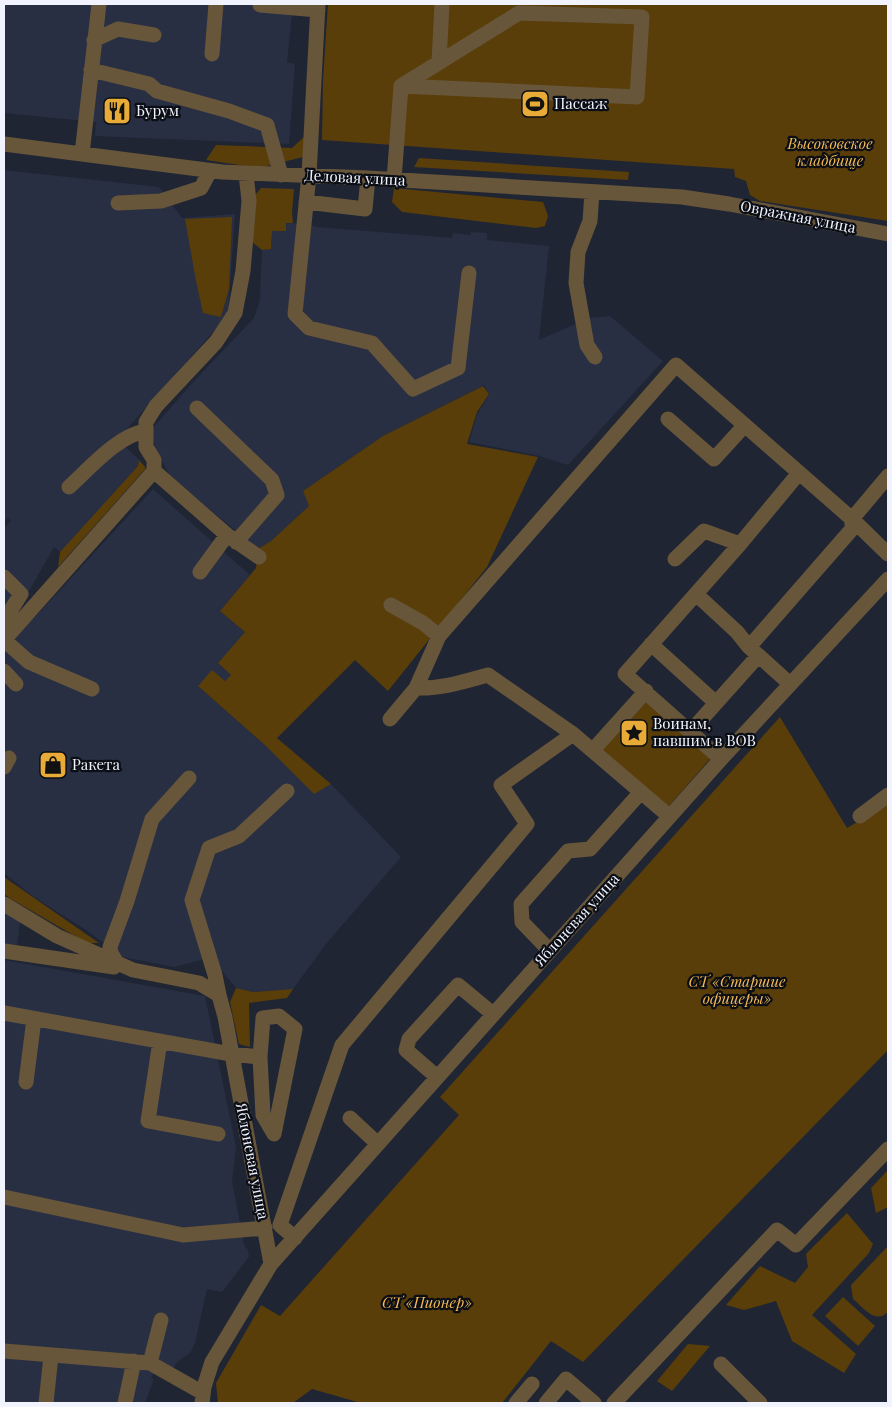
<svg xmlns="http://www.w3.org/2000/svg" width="892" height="1407" viewBox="0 0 892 1407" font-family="'Playfair Display',serif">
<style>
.built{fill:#282f43}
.green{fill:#593e0a}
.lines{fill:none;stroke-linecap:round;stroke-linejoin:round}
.minor{stroke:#67563a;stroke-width:15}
.labels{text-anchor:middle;stroke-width:4.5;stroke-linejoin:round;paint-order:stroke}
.poi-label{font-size:15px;fill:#f1f4ff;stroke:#0c0e15;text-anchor:start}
.park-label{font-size:15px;font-style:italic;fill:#f4bb54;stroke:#0c0e15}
.street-label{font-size:15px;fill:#f1f4ff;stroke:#0c0e15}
</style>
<rect width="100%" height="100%" fill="#1f2533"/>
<path class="built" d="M4,4H293L287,62L295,64L289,144L95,136L96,122L4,113Z
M4,170L159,187L182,218L235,214L228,315L118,439L139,460L138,466L60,552L54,547L10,625L4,633V528L11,521L8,518L4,522Z
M286,223L308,224L317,227L452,238L453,233L471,235V232L487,233V240L549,246L539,340L589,318L610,316L663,361L568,465L540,456L469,442L477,415L489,394L484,385L383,436L303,491L309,506L271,541L258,549L171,478L156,450L151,430L196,379L254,318L260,300L262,250L271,249L272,231Z
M153,489L250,575L220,611L245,632L218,663L231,675L225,681L198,686L266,746L314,793L331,784L401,857L326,944L293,989L253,992L236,988L218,966L209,958L174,967L123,957L86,930L34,897L4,873V645L37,615Z
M4,910L20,920L17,946L4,944Z
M4,960L205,996L236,1147L232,1181L244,1245L248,1250L249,1257L222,1292L207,1289L195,1343L190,1353L177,1362L172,1370H155L151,1378L154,1379L145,1403H4Z"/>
<path class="green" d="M328,4H888V221L760,201L750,195L746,181L735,177L734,169L322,140L323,80Z
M305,136L303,157L259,168L206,160L216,145L292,148Z
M419,158L629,172L628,180L414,167Z
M261,188L294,189L292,213L293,223H286V231H272L271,249L262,250L252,242L256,194Z
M394,188L543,202L548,216L545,226L536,228L402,212L392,202Z
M232,217L229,289L221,317L203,313L196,281L185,219Z
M483,386L489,394L477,412L467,444L538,457L487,567L388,691L355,660L277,738L331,784L314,794L266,746L198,686L212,670L225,681L231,675L218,663L245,632L220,611L256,568L258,549L271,541L309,506L303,491L383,436Z
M139,460L146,468L58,567L60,552L138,466Z
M648,699L710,759L667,808L601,751Z
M780,717L847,828L888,804V1050L583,1362L551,1341L502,1403H361L312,1389L293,1403H218L216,1383L261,1305L280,1316L459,1115L440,1097Z
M4,877L99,943H87L11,899L4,894Z
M236,988L253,992L293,989L287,998L249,1003L250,1047L239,1044L230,1002Z
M888,1170V1207L876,1213L871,1188Z
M847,1213L873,1244L869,1253L812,1315L856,1354L844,1373L792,1341L776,1301L744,1310L726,1305L760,1266L795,1283L808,1267L806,1254Z
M888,1246V1312C875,1325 863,1307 853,1299L851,1285Z
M843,1297L875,1326L858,1346L825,1316Z
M688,1344L710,1346L672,1391L657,1381Z"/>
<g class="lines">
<path class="minor" d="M318,4L309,175L295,314L309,328L372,343L413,389L458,368L469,273
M260,5L318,10
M519,13L642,17L637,97L401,86Z
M94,40L118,29L154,35
M212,54L216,4
M439,62L442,4
M91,70L149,84L157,91L229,111L267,125L281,175
M4,144L222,172L368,178L682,197L729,204L888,234
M82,154L99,4
M394,180L401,86
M592,192L590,221L578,252L576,283L587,345L595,357
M306,202L365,209L368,178
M118,203L161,201L201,188L210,171
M197,408L272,480L277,495L236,542
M668,419L714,459L745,425
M154,471L227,535L200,572
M888,476L852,519L888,554
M69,487C90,468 118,435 146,431
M230,537L259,557
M675,559L704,531L740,544
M4,577L21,594L4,621
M696,594L737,632L749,647
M391,605L423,623L439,636
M4,640L154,471V460L146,447V422L156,406L216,342L235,313L243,271L249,201L246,174
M4,640L29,662L92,689
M651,644L716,703
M4,671L16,684
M416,688L439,636L676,365L852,519V529L749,647L789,683
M390,719L416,688C441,689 463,682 488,675L573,734L669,816
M691,731L758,656
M593,750L646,691
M721,759L625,674L740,544L799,473
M4,767L9,758
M860,816L888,795
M4,904L57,936L133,970L199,983L219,995L225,1017L271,1264
M4,951L114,967
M550,951L522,922L521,904L568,851L590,849L641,792
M117,963L111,953L110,947L127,901L152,819L189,778
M219,995L215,975L192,900L209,848L239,836L287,791
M4,1013L231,1054L260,1057
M279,1016L295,1029L274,1134L263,1115L260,1057L263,1018Z
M160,1041L148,1121L218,1134
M437,1077L406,1050L409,1039L458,985L493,1014
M26,1082L34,1019
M350,1118L378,1144
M4,1197L183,1235L265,1228
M295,1238L280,1225L342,1045L527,824L501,785L573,734
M4,1351L150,1363L203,1393
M150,1363L161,1320
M721,1364L760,1403
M46,1403L51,1356
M125,1403L134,1361
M202,1403L204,1387L212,1362L271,1264L721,759L888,579
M516,1403L532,1384
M546,1403L566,1379L594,1403
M614,1403L777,1230L796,1245L888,1149"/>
</g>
<defs>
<symbol id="stadium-square" viewBox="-11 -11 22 22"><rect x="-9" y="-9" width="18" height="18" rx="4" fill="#e8ab37" stroke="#0c0e15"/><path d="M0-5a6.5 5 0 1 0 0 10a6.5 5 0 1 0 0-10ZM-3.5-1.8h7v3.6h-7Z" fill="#111"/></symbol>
<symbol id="restaurant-square" viewBox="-11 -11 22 22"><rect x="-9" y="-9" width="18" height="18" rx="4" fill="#e8ab37" stroke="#0c0e15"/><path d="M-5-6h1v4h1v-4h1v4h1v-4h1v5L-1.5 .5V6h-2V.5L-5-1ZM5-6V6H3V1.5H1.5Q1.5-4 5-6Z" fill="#111"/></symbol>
<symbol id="sight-square" viewBox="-11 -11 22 22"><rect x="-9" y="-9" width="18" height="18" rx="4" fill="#e8ab37" stroke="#0c0e15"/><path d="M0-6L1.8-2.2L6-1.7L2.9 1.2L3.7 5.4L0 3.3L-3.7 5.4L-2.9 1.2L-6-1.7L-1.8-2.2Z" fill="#111"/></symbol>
<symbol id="shop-square" viewBox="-11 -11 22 22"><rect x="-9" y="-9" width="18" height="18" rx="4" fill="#e8ab37" stroke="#0c0e15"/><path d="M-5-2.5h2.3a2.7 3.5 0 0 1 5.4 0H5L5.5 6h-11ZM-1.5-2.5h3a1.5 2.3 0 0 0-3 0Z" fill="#111"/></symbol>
</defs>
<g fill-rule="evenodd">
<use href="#stadium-square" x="519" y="88" width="32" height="32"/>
<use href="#restaurant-square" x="101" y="95" width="32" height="32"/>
<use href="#sight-square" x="618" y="717" width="32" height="32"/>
<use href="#shop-square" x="37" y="749" width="32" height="32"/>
</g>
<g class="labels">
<g class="poi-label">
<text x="554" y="109">Пассаж</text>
<text x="136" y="116">Бурум</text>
<text x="653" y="729">Воинам,<tspan x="653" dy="17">павшим в ВОВ</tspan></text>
<text x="72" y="770">Ракета</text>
</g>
<g class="park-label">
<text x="830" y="149">Высоковское<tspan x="830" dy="17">кладбище</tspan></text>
<text x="737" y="987">СТ «Старшие<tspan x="737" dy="17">офицеры»</tspan></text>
<text x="427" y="1308">СТ «Пионер»</text>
</g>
<g class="street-label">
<text transform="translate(355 178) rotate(3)" y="5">Деловая улица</text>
<text transform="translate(798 217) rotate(11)" y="5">Овражная улица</text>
<text transform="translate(577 920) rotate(-48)" y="5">Яблоневая улица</text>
<text transform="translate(252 1161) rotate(79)" y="5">Яблоневая улица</text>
</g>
</g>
<rect width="892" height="1407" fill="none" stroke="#f1f4ff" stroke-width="10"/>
</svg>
